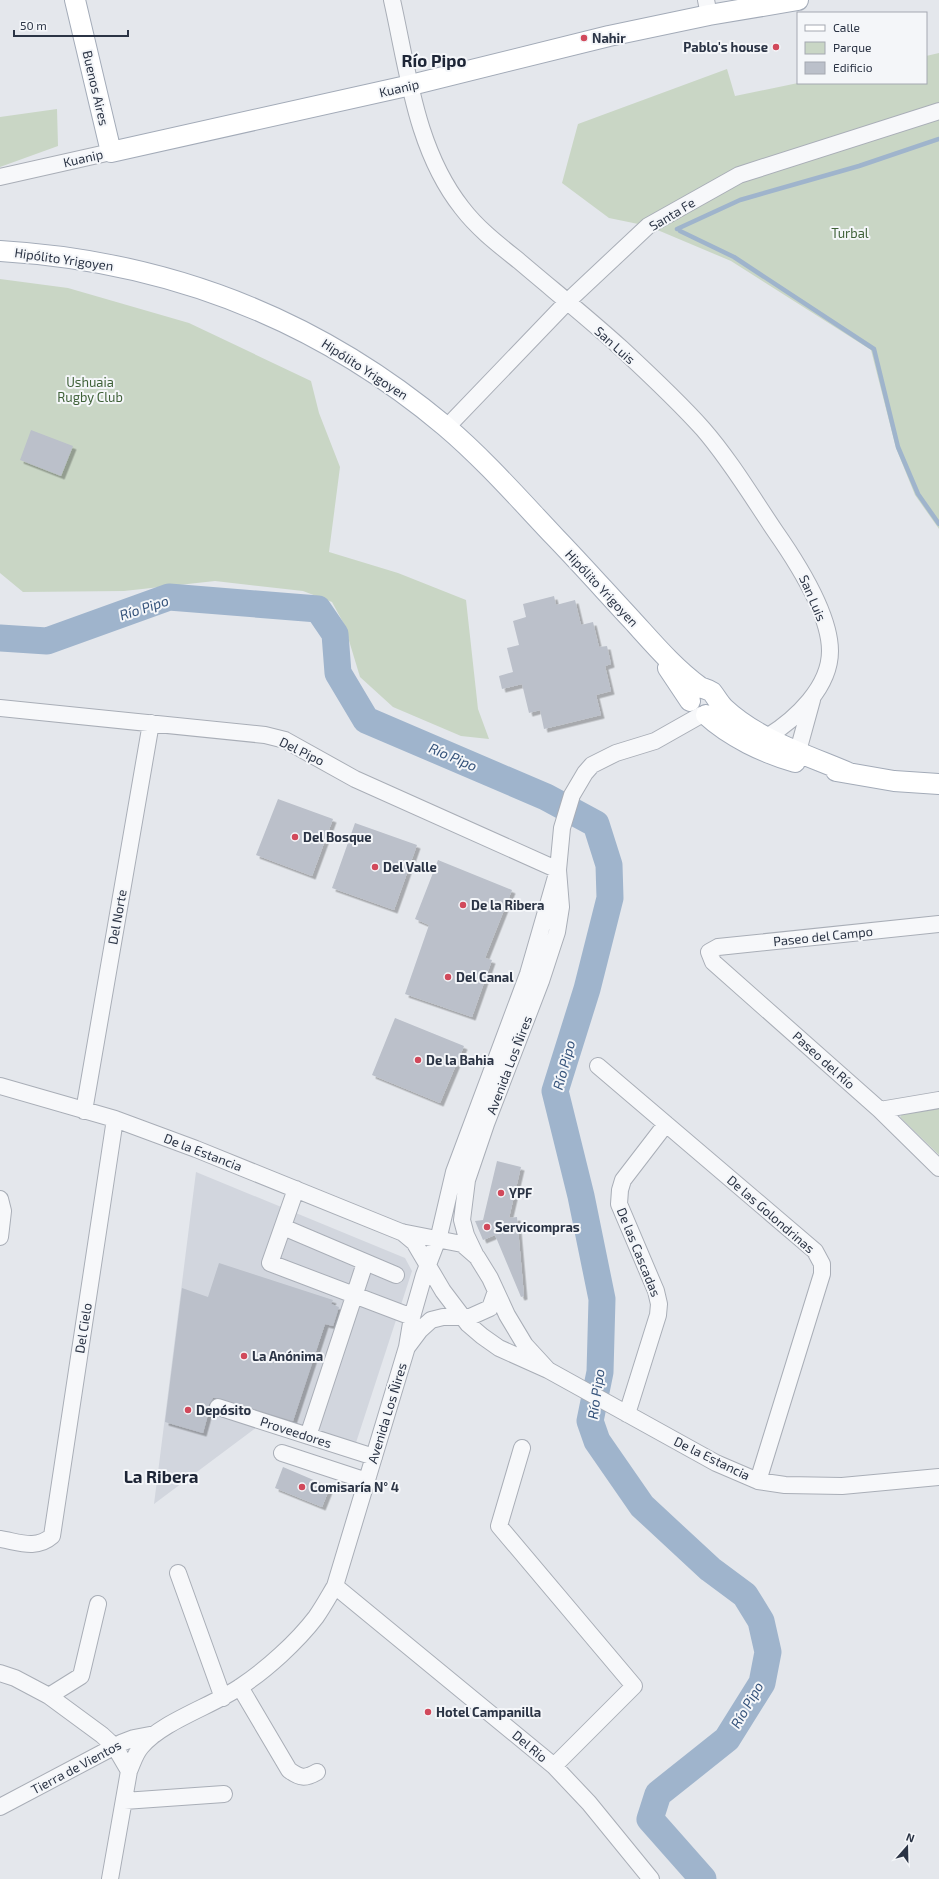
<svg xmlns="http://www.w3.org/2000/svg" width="939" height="1879" viewBox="0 0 939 1879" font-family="'Exo 2',sans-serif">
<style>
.built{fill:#d2d6de}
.green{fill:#c9d6c5}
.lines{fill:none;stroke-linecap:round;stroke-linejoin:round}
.stream{stroke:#9fb4cc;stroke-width:4.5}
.river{stroke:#9fb4cc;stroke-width:27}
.building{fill:#bbc0ca;filter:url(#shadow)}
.minor-casing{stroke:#a9aeb7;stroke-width:18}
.major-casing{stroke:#a3abb8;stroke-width:22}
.minor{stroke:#f7f8fa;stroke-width:16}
.major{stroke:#fff;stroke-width:20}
.poi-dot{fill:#d1495b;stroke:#f4f6f9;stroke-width:1.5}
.labels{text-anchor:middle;stroke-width:4;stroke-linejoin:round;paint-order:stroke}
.poi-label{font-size:13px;font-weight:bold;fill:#2b3445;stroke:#f4f6f9;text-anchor:start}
.street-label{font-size:13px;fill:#2b3445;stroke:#f4f6f9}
.park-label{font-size:13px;fill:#3f6138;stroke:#f4f6f9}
.water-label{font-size:14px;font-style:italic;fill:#34527a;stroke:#f4f6f9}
.district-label{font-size:17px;font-weight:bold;fill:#1d2536;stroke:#f4f6f9}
</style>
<defs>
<filter id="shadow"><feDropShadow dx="3.5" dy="3.5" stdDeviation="0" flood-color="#0004"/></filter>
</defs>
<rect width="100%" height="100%" fill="#e4e7ec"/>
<path class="built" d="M196,1172L405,1258L412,1271L351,1458L257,1427L154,1504Z"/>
<path class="green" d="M939,53V529L915,495L896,448L871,350L731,261L648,226L609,218L562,183L578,124L727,69L735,96L798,83H926V56Z
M57,109L58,146L0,167V117Z
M0,279L68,288L189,323L311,381L319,413L340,467L329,552L398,573L466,600L478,709L489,739L461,736L393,707L360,677L344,624L332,602L303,591L215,581L124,591L23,592L0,573Z
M939,1108V1155L900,1117L904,1112Z"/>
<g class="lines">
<path class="stream" d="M677,229L740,200L859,166L939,139
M680,231L734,257L874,349L898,447L918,494L939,524"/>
<path class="river" d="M0,638L47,641L169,597L318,609L335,634L338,673L366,720L546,797L596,824L609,865L610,898L587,989L555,1091L581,1196L602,1299L600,1372L590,1421L597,1441L642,1506L710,1569L745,1595L761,1621L768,1652L762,1683L727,1739L658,1794L650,1819L703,1879"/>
</g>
<path class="building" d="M31,430L73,446L61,476L20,460Z
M554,596L556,605L575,600L581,625L593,622L599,647L607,646L611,664L605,666L611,691L596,695L601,715L544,729L540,710L529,713L522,684L502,689L499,676L513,672L507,648L519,645L513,621L526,617L523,604Z
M278,799L333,819L312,876L256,855Z
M355,823L417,845L394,910L332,888Z
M438,860L512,890L485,958L492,960L472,1017L405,994L429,925L415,919Z
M395,1018L464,1046L440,1103L372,1075Z
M497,1161L521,1167L509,1218L517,1217L524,1296L521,1297L495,1235L483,1240L475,1221L483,1220Z
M219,1263L333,1300L331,1304L339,1307L333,1326L325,1324L293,1421L216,1398H213L209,1404V1411L203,1433L165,1422L182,1288L208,1297Z
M283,1467L330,1487L322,1507L275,1488Z"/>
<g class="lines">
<defs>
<path id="minor" d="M392,0C408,71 416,150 462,208C478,229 499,245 519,261C553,290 588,318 621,348C649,374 678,401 703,429C730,460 752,497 775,531C796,561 830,613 830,651C830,687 796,719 767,737
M706,0L709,15
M0,177L111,152
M447,427L567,302L648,226L739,175L939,111
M0,708L265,735L285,740L355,779L558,870
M795,762L812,700
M939,924L718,947L709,952L713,962L880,1110L939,1168
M598,1066L815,1251L822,1264V1274L758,1481
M0,1086L115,1119L196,1149L401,1232L462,1244L477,1257L490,1278L507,1315L525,1345L548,1370
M880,1110L939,1100
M84,1111L151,723
M296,1189L270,1263L412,1317
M0,1199L3,1211L0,1237
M283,1227L396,1275
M402,1232L414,1242L443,1291L468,1324L482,1336L499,1348L548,1370L716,1463L758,1481L785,1485L842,1486L939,1477
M475,1254L466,1235L462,1220L467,1180L486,1124L541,981L557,932L561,907L558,870L562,828L572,795L585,773L592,765L616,753L655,741L701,715
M408,1346L420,1330L431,1320L443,1317H470L490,1308L496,1291
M218,1407L374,1457
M627,1414L658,1315L659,1304L656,1291L619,1204L620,1190L623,1180L666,1124
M308,1436L365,1263
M522,1448L499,1526L634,1686L554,1766
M282,1453L367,1481
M0,1539C19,1542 36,1550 52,1536L115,1119
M178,1573L223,1698
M335,1586L554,1766L589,1803L651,1879
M0,1673L15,1678L49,1696L102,1735L115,1747L129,1771
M240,1687L289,1770C300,1778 305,1779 317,1772
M49,1696L81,1676L98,1604
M124,1801L224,1794
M0,1807L121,1743L134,1738L155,1734
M110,1879L129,1771C133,1762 135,1754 141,1747C161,1722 212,1706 240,1687C266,1670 297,1642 316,1617C323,1607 329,1596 335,1586L407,1347L412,1317L424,1275L439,1236L454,1172L528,974L558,870"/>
<path id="major" d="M75,0L111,152L411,85L609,36L709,15L798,0
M0,251C167,261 316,318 445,426C484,459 520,500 555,537C581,564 606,592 632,620C653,643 674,668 700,687C704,689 708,689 712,692C716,697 719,703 724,708C758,740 807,755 849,773
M668,668L690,701
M706,715C730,737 764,753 795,762
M836,771L894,781L939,784"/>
</defs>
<use href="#minor" class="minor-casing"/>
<use href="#major" class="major-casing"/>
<use href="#minor" class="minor"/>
<use href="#major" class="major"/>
</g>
<g class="poi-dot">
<circle cx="584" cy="38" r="4"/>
<circle cx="776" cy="47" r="4"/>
<circle cx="295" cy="837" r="4"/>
<circle cx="375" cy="867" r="4"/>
<circle cx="463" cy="905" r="4"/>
<circle cx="448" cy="977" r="4"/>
<circle cx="418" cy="1060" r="4"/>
<circle cx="501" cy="1193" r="4"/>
<circle cx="487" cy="1227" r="4"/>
<circle cx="244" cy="1356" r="4"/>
<circle cx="188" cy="1410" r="4"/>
<circle cx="302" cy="1487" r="4"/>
<circle cx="428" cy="1712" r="4"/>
</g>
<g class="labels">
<g class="poi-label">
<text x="592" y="43">Nahir</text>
<text x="768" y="52" text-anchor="end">Pablo's house</text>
<text x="303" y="842">Del Bosque</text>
<text x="383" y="872">Del Valle</text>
<text x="471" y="910">De la Ribera</text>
<text x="456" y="982">Del Canal</text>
<text x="426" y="1065">De la Bahia</text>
<text x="509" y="1198">YPF</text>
<text x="495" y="1232">Servicompras</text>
<text x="252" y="1361">La Anónima</text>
<text x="196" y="1415">Depósito</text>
<text x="310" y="1492">Comisaría N° 4</text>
<text x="436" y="1717">Hotel Campanilla</text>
</g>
<g class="street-label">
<text transform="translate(96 88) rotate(77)" y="5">Buenos Aires</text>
<text transform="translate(399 88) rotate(-13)" y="5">Kuanip</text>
<text transform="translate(83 158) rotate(-13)" y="5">Kuanip</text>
<text transform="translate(672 214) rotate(-31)" y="5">Santa Fe</text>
<text transform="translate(64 259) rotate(8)" y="5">Hipólito Yrigoyen</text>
<text transform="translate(615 345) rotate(42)" y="5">San Luis</text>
<text transform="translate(365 369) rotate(33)" y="5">Hipólito Yrigoyen</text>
<text transform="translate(602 588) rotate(47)" y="5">Hipólito Yrigoyen</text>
<text transform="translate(813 598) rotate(67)" y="5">San Luis</text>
<text transform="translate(302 751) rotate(26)" y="5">Del Pipo</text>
<text transform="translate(117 917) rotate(-80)" y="5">Del Norte</text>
<text transform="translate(823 936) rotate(-6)" y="5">Paseo del Campo</text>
<text transform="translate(824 1060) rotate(42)" y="5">Paseo del Río</text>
<text transform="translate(509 1065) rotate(-69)" y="5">Avenida Los Ñires</text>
<text transform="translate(203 1152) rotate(21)" y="5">De la Estancia</text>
<text transform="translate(771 1214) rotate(41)" y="5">De las Golondrinas</text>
<text transform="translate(639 1252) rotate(68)" y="5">De las Cascadas</text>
<text transform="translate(83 1328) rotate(-81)" y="5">Del Cielo</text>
<text transform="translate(387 1413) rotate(-73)" y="5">Avenida Los Ñires</text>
<text transform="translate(296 1432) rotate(18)" y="5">Proveedores</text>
<text transform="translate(712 1458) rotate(26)" y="5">De la Estancia</text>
<text transform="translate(530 1746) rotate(40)" y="5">Del Rio</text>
<text transform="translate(76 1767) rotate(-28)" y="5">Tierra de Vientos</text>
</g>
<g class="park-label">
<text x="850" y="238">Turbal</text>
<text x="90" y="387">Ushuaia<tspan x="90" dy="15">Rugby Club</tspan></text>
</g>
<g class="water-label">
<text transform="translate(144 608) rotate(-18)" y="5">Río Pipo</text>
<text transform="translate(453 757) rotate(23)" y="5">Río Pipo</text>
<text transform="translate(564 1065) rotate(-75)" y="5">Río Pipo</text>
<text transform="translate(596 1394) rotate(-82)" y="5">Río Pipo</text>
<text transform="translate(747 1705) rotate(-60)" y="5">Río Pipo</text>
</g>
<g class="district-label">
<text x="434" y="67">Río Pipo</text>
<text x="161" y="1483">La Ribera</text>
</g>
</g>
<rect x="797" y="12" width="130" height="72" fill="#f4f6f9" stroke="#a4a8b1"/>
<rect x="805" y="25" width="20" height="6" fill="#ffffff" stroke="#a4a8b1"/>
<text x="833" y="32" font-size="12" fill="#2b3445">Calle</text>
<rect x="805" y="42" width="20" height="12" fill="#c9d6c5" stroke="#a4a8b1"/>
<text x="833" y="52" font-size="12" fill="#2b3445">Parque</text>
<rect x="805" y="62" width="20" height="12" fill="#bbc0ca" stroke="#a4a8b1"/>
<text x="833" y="72" font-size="12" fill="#2b3445">Edificio</text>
<g transform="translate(907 1847) rotate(20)" stroke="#f4f6f9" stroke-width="3" paint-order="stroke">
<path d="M0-3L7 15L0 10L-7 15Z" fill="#2b3445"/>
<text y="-6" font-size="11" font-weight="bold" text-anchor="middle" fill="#2b3445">N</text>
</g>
<path d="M14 30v6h114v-6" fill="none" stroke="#2b3445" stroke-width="2"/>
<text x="20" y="30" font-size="12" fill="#2b3445" stroke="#f4f6f9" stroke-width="3" paint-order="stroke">50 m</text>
</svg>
